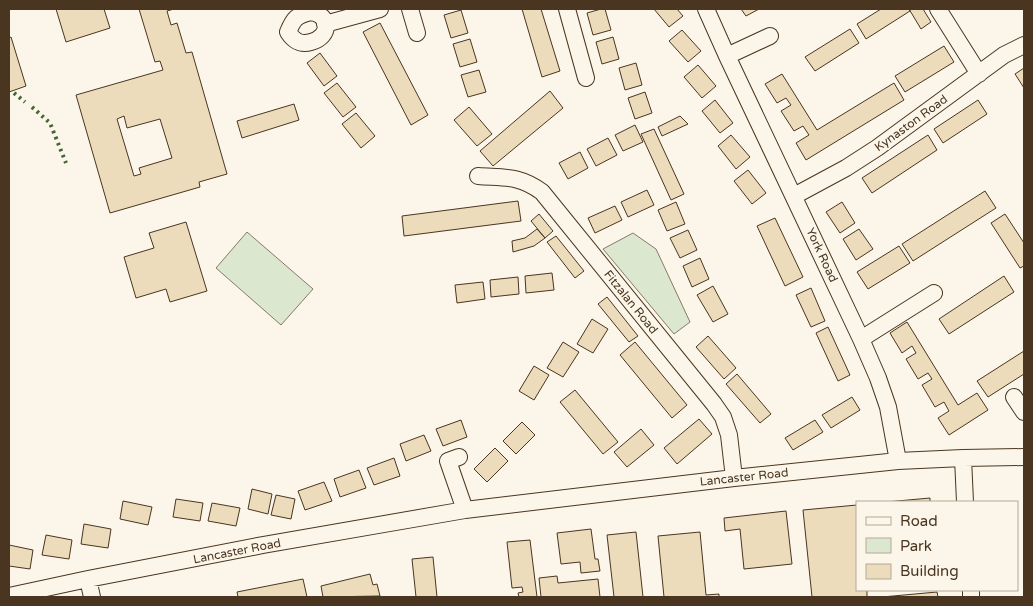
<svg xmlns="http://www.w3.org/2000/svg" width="1033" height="606" viewBox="0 0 1033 606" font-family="'Varela Round',sans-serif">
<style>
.green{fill:#dce7d0;stroke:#887966}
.building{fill:#ecdcbc;stroke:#4a3520;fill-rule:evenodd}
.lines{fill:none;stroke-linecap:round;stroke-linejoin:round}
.minor-casing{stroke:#4a3520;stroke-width:18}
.minor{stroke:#fbf6e9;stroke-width:16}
.hedge{stroke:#436837;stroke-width:4;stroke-dasharray:2.5 4;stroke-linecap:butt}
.labels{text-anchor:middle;stroke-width:4;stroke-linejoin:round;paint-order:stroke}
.street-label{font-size:12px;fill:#4a3520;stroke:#fbf6e9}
</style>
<rect width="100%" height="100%" fill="#fbf6e9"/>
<path class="green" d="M247,232L313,289L281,325L216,268Z
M633,233L656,249L690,322L674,334L603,249Z"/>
<path class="building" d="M56,9H104L110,28L66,42Z
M139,9H174L167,11L171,25L177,23L186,53L192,52L227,174L199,182L200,187L110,213L76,95L163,70L160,61L155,62ZM124,116L127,128L160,119L172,158L139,168L141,174L134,176L117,119Z
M522,9H541L560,71L542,77Z
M601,9H605L611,30L593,35L587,13Z
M654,9H677L683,16L669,27Z
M741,9H759L746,16Z
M881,9H909L910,11L866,39L857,24Z
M909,9H923L931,22L921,29Z
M461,10L468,33L451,38L444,15Z
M380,23L428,115L411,125L363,32Z
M850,29L859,43L815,71L805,57Z
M682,30L701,51L688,62L669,41Z
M11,37L26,86L9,92V38Z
M613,37L619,59L602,64L596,42Z
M470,39L477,62L460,67L453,44Z
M944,46L954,62L905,92L895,76Z
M320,53L337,76L324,86L307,63Z
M636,63L642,85L625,90L619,68Z
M698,65L716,86L702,98L684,77Z
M1024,68V88L1015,74Z
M479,70L486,92L468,97L461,75Z
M782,74L817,130L894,83L904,100L806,160L796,143L809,135L803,126L794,131L781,111L791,105L786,98L777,103L765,84Z
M337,83L356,107L343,117L324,93Z
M550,91L563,108L493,166L480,151Z
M645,92L652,113L635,119L628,98Z
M715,100L733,123L720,133L702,111Z
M978,100L987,114L943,143L934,129Z
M294,104L299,120L242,138L237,121Z
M469,107L492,134L477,146L454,120Z
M356,113L375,136L361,148L342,124Z
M680,116L688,124L662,136L658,127Z
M635,125L643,142L623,151L615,135Z
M654,129L684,194L671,200L641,134Z
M731,135L750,157L736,169L718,146Z
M928,135L937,150L872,193L862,178Z
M608,138L617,155L596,166L587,149Z
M580,152L588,168L568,179L559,163Z
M748,170L766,193L752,204L734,181Z
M647,190L654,205L628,217L621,202Z
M985,191L996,208L913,261L902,244Z
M518,201L521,221L404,236L402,216Z
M676,202L685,224L667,231L658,210Z
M842,202L855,223L840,233L826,212Z
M615,206L622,220L595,233L588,218Z
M539,214L553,231L545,238L531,221Z
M1005,214L1024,243V266L1020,268L991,223Z
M775,218L803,277L785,286L757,226Z
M186,222L207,291L170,302L166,289L136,298L124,257L154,248L149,233Z
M537,229L545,238L534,246L513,252L512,241L525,238Z
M859,229L873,249L856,260L843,239Z
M688,230L697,250L680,258L670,238Z
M556,236L584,271L575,278L547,242Z
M899,246L910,263L868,289L857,272Z
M700,258L709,279L692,287L683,266Z
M552,273L554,290L526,293L525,276Z
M1004,276L1014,292L949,334L939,319Z
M518,277L519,294L491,297L490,280Z
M483,282L485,299L457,303L455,285Z
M713,286L728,314L713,322L697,295Z
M811,288L825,321L811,327L796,295Z
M607,297L638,336L629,342L598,304Z
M592,319L608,329L593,353L577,344Z
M907,322L958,405L977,393L988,410L949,435L938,418L949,411L944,402L935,407L922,385L932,379L928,373L918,379L906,359L916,353L912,346L902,353L890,333Z
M828,327L850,375L838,381L816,333Z
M708,336L736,368L724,379L696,347Z
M563,342L579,352L563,377L547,368Z
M635,342L687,405L672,418L620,355Z
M1024,351V374L988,397L977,381Z
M534,366L549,375L534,400L519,391Z
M737,374L771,414L760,423L726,384Z
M575,390L618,442L603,454L560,402Z
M852,397L860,410L831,428L822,415Z
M699,419L712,434L677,464L664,448Z
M461,420L467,437L443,446L436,429Z
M815,420L823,432L793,450L785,438Z
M522,422L535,435L516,454L503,441Z
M641,429L654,445L627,467L614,452Z
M424,435L431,451L406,461L400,444Z
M495,448L508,461L487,482L474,469Z
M394,458L400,476L374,485L367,468Z
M359,470L366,488L340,497L334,479Z
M324,482L332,501L305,510L298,491Z
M252,489L272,494L268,514L248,509Z
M276,495L295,499L291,519L271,515Z
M930,498V502H886Z
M176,499L203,503L200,521L173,517Z
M123,501L152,507L148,525L120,519Z
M212,503L240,508L236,526L208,521Z
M857,505V590H867V597H812L803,510Z
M786,511L792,564L744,569L740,529L725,531L724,518Z
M84,524L111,529L108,548L81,544Z
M591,529L595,559H598L600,571L581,573L580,562L561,564L557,533Z
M636,532L643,597H614L607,535Z
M700,532L706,595L719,594V597H664L658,536Z
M46,535L72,540L69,559L42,555Z
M530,540L537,597H519L518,593L523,592L522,587L512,588L507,542Z
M9,545L33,550L30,569L9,566Z
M433,557L437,597H416L412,559Z
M370,574L373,585L377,584L380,596L323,597L321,586Z
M557,576L558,583L598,579L600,597H541L539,578Z
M303,579L307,597H238L237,592Z
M937,592L938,597H882Z"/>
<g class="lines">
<defs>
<path id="minor" d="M410,9L417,33
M567,9L586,78
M706,9L727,56L861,339L878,378L888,407L898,461
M938,9L979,74
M310,12C331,14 331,37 311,42C300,45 294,41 288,32C294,18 296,16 310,12Z
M325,24L380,9
M727,56L770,36
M478,176C504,178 519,175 542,192L714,404L723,417L729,435L734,478
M794,196L846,168L877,148L1004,55L1024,45
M861,339L934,293
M1014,397L1024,412
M459,457L448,461L465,510
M963,458L965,502
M88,579L92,597
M971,590V597
M9,596L88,579L263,545L465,510L734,478L898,461L963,458L1024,457"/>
</defs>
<use href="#minor" class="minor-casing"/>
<use href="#minor" class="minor"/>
<path class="hedge" d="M14,93L25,102
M32,107L50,123L66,163"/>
</g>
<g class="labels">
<g class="street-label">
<text transform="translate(911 123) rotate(-36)" y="4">Kynaston Road</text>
<text transform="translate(822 255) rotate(65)" y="4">York Road</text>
<text transform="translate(631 302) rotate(51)" y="4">Fitzalan Road</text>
<text transform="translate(744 477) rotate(-6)" y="4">Lancaster Road</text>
<text transform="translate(237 551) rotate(-11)" y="4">Lancaster Road</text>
</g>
</g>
<rect width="1033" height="606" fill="none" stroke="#4a3520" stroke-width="20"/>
<rect x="856" y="501" width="162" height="90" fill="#fbf6e9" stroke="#b4a999"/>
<rect x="866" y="517" width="25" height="8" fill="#fbf6e9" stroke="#b4a999"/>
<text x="900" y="526" font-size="15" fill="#4a3520">Road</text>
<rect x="866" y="538" width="25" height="15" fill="#dce7d0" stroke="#b4a999"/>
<text x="900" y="551" font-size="15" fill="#4a3520">Park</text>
<rect x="866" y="564" width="25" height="15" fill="#ecdcbc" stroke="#b4a999"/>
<text x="900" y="576" font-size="15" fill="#4a3520">Building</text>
</svg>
